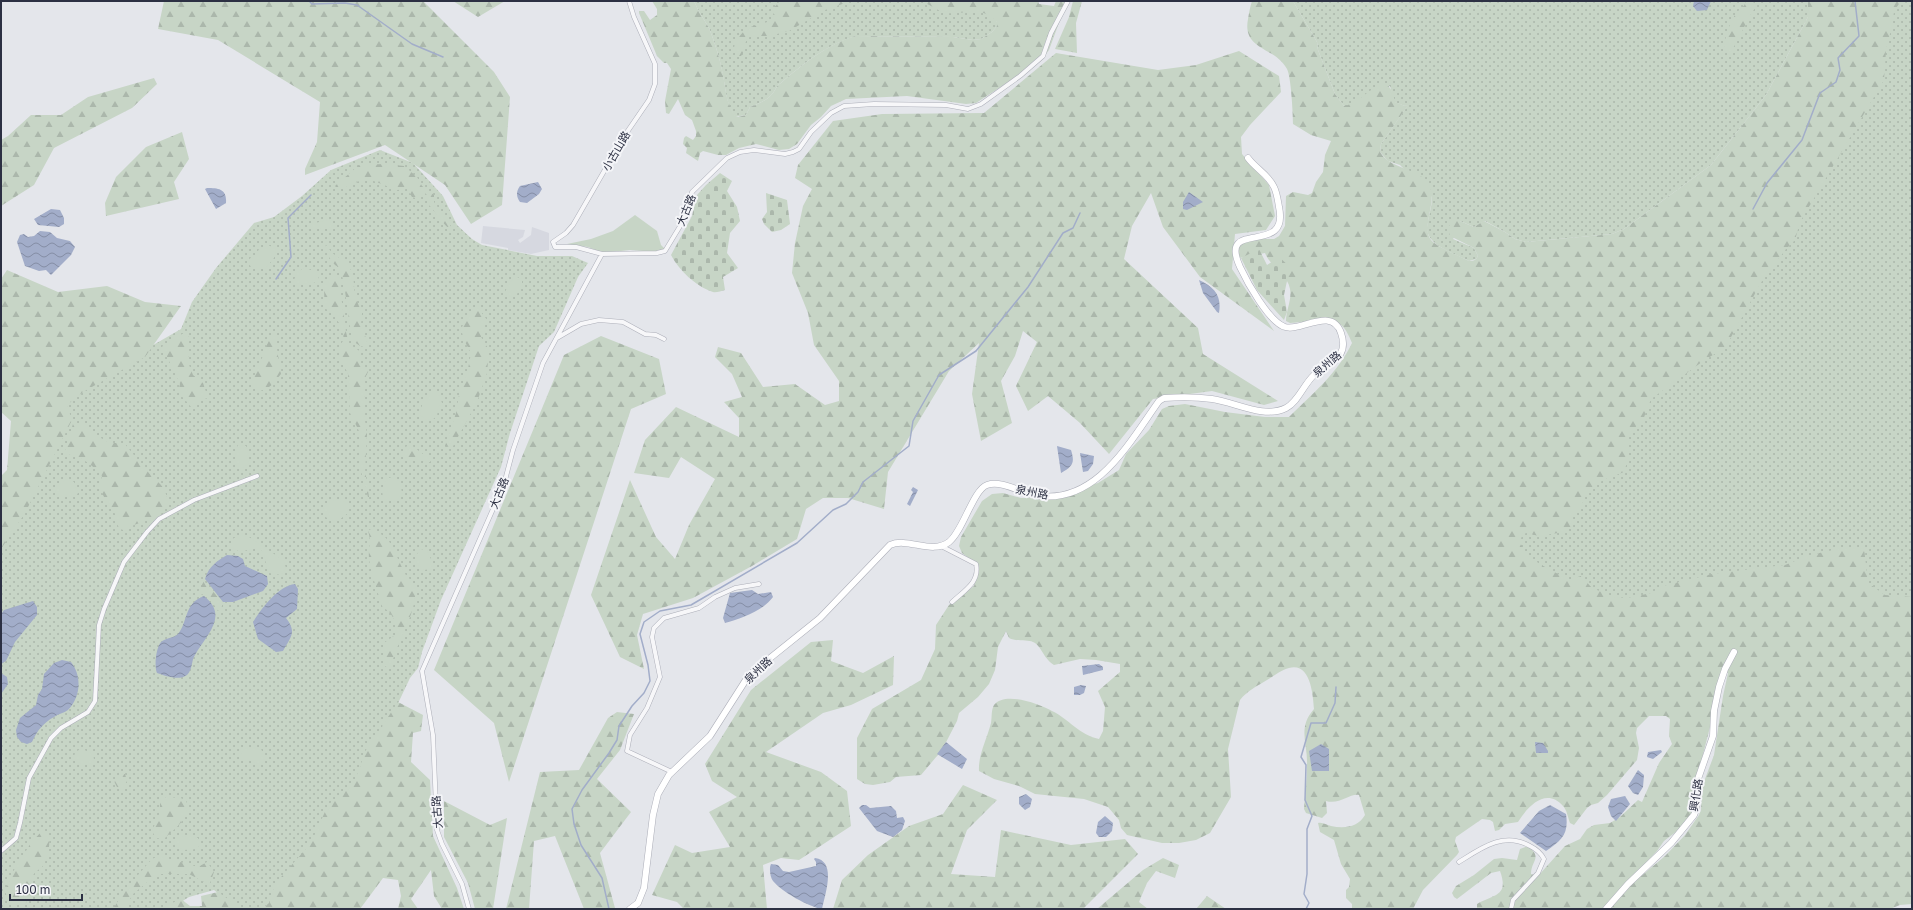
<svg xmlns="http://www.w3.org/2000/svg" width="1913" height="910" viewBox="0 0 1913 910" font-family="'Golos Text','Noto Sans TC',sans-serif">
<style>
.built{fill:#d6d8e0}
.grass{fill:url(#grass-dots)}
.forest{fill:url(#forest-firs)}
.cemetery{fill:url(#cemetery-stones)}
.park{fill:#c7d5c6}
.water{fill:url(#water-waves)}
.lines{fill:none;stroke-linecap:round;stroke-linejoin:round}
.stream{stroke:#a2adc9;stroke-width:1.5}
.street-casing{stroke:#adafb9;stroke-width:5}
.secondary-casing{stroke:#adafb9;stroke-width:7}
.street{stroke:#f7f7f9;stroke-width:4}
.secondary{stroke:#fff;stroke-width:6}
.labels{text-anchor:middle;stroke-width:4;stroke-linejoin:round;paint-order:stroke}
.street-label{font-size:11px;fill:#2c3043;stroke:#f4f5f8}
</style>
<defs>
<pattern id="grass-dots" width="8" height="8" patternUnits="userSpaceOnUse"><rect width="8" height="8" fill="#c7d5c6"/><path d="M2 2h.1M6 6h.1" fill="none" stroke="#abb7ab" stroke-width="1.8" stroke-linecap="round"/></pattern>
<pattern id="forest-firs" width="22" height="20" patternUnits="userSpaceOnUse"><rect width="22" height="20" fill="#c7d5c6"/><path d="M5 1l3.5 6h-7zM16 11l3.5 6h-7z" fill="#abb7ab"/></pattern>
<pattern id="cemetery-stones" width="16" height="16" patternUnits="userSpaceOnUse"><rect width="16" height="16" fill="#c7d5c6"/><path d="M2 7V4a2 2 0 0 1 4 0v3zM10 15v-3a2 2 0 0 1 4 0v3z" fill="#abb7ab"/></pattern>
<pattern id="water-waves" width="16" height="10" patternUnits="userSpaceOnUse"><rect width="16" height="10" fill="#a2adc9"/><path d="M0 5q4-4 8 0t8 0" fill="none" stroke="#848da5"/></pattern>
</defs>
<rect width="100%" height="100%" fill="#e4e6eb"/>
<path class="built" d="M483,226L525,230L523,237L518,240L520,243L531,235L532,227L549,233V250L531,254L508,250V248L481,243Z"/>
<path class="grass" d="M694,1H986L997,22V26L992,32L981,39L973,40L953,37L857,36C831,42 801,65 781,83C777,85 776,89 773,93C768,100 758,104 750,107L746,115L735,117C725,99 727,95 723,76C721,62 714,40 709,28C704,19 698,11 694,1Z
M1293,1H1808V17L1766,95L1711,165L1624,229L1612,234L1526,242L1515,239L1505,232L1485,221L1474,227L1460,221L1453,239L1474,248L1478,256L1476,259L1469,261C1456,254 1427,246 1427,228C1428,218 1432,207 1432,197L1400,165L1388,161L1380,152L1381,144L1408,105L1405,106L1394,102L1390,86L1349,106H1344L1335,94L1318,50L1317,42Z
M1899,1H1912V607L1619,608L1541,570L1498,528Z
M380,150L413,163L443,196L457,225L472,239L482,245L537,256H572L588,263L578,277L554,332L539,346L510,433L501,467L441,600L422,652L418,668L410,678L366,771L271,909H236L214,890L189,897L170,909H1V538L63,403L134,356L181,329L192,302L216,268L254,223L274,217L302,196L331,170Z"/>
<path class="forest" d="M164,1H423L494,72L510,97L502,205L471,224L445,185L385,145L305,175V169L317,142L320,102L218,40L158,29Z
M453,1H505L478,17Z
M652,1H694C698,11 704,19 709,28C714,40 721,62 723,75C727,95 725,98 735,116L738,117L746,115L750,107C758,104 768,100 773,93C776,89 777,85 781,83C801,65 831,42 856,36L953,37L973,40L981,39L992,32L997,26V22C979,4 966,15 947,13C939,12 929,4 921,1H1038L1039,4L1054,6L1056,1H1067L1049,50L1041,61L976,103L966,104L907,96L846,99L831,106L821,117L811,125L797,144L789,149L779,150L756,144L739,148L726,155H718L703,151L700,153L698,161L686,153L687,148L683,144L684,138L686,136L693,140L696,136V131L692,120L685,115L678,99L669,114L666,113L665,101L671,69L667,63H664L657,56L639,13V11H644L650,20L657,15V9Z
M780,1H851L825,10L789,31L769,36H751C742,41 747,50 741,56H737L733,49C746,19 754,31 777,17L771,11Z
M1073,1H1082L1076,23L1077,53L1055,49L1069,17Z
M1252,1H1293L1317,42L1318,50L1335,94L1344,106C1365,104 1387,61 1395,102L1405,106L1409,104L1381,144L1380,152C1390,169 1417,168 1428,183C1440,201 1418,229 1433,242C1443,250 1458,255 1469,261C1474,261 1476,260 1478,256L1474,248L1450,236L1448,228L1452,221H1460L1474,227L1484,221L1505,232L1515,239L1526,242L1612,234L1624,229L1711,165L1766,95L1808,17V1H1901L1894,11L1892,26L1886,50L1884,80L1800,222L1795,240L1786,249L1762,281L1725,348L1706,359L1651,399L1643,420L1628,434V459L1624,472C1611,477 1591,483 1585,496C1583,499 1583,503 1582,505C1579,511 1570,513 1574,524L1564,532L1539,536L1526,533L1522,535L1520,542C1528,563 1551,568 1568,580L1581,576L1592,588L1614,597L1627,598L1651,593L1663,586L1712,574L1785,565L1810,555L1847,547L1864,548L1868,583L1885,595L1912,597V904L1900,905L1890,909H1610L1633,883L1665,856L1685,835L1699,815L1701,810L1702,787L1714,755L1723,696L1728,673L1721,671L1714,699L1710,727L1697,778L1692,813L1681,828L1664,841L1657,851L1602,909H1477V904C1495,894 1509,896 1500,871L1491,873L1457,899L1454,897L1452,893L1456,886L1474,875L1494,859L1502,858L1517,860L1520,849L1528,846C1543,858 1531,860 1531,874L1538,876L1565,846L1580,839L1587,829L1594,825L1610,823L1620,817L1638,800L1642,802L1659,763L1672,744L1669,736L1670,719L1666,716H1649L1637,728L1636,733L1639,748L1637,760L1607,795L1598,803L1591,805L1587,808L1574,825L1570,823C1568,818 1567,810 1563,806C1546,787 1528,806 1518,822L1505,824L1499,830L1495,831L1493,822L1490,820L1482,819L1456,837L1455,841L1459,852L1457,855L1423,890L1413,909H1352V904L1346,898V890L1349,887L1350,879L1341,864L1334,840L1320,832L1318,823C1323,822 1326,825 1331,826C1345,829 1358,827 1365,815L1359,795C1350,793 1340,805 1326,801L1327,813L1322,818L1306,813L1304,809C1305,795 1307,780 1307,765C1308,744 1297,728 1314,709C1313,696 1311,662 1289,668C1281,670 1274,676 1267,680C1257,686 1247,691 1240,700L1228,749L1231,797L1210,833L1196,840L1179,843H1162L1127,835L1121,828L1119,820L1108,807L1084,799L1035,794L1019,786L994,779L979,771C978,755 987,739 991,723C992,718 991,710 994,705C1005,691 1039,704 1052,711C1069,719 1079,735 1099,739L1103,731L1105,707L1098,691L1120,672V664L1096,660L1080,659L1054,665C1042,657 1042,646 1033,642C1027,639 1017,642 1009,638L1006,631L998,647L995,670L989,684L978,697L959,713L957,721L942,750L921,775L896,777L890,782L873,785L865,784L857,779V738L872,709L921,680L935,649L936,625L949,605L974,586L978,570L975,563L962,553L959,546L961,537L982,501L992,494L1003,493L1021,498H1045L1098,483L1119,470L1126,454L1149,430L1162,409L1169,406L1185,404L1225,412L1265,417H1289C1312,394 1338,373 1352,343C1349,336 1345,326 1338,323C1328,319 1301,322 1290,323L1286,321C1286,310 1292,300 1290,289C1287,273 1271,268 1265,253L1239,258L1238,247L1241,242L1256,239H1274L1279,236L1285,226L1286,196L1293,192L1308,195L1312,193L1316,182L1323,172L1325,155L1331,141L1311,135L1293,124C1293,114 1291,76 1287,69C1274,46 1242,50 1248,19C1249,13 1250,7 1252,1Z
M1746,1H1753L1755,8C1745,22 1741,37 1731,51L1725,52C1723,41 1729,25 1735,15C1738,9 1744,9 1746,1Z
M1239,51L1279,76L1281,92L1250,125L1241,137L1242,154L1269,185L1275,216L1266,230L1235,234L1232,269L1274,331L1200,277L1163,227L1151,193L1132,226L1124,259L1198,328L1203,354L1278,401L1264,405L1212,391L1153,399L1109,454L1080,423L1048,396L1028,411L1016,386L1037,342L1023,331L1015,356L1001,381L1012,423L981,441L972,394L979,343L949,371L888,472L884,509L848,498H823L806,509L797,539L752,566L693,598L643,614L637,635L644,669L620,657L591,595L630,480L656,537L675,559L689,525L715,479L681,457L669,478L634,473L645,440L676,407L739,437V418L724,402L742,397L732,374L715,357L718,347L741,353L763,387L795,384L825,405L839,401V381L814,345L808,313L792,273L795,243L803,206L812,189L795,178L798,165L833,121L882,114L984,113L1056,53L1158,70L1196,65Z
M154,78L157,84L132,108L54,148L34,185L1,206V140L8,136L31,115H61L88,97Z
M182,132L189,159L174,182L179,199L106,216L105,203L116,177L146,147Z
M385,164L404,166L417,177L422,186L434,195V202L452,228L450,229C440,222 436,211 427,203L428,196L425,193L419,199L412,197L407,189L397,190L366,178L344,188H337L335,186L359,165Z
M326,245L332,253L347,263L353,274L355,297L362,313L361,323L369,348L360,346L353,341C347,317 347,291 340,268C330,263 329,256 325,246Z
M7,270L58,292L107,286L145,302L181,306L145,357L83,392L67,405L72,420L25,513L1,549V476L7,470L11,421L1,412V279Z
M334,274L339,281L346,332L349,344L361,352L360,364L369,370L365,378L364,415L367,434L365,470L369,497H368L361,471V435L350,413L348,374L341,359L340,346L344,339C341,323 338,319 325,308C325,295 320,281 334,274Z
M478,308L487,320L481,337L489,350L487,373L477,402L452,448L445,446L456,413L459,395L468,369L471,353L464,340L461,329L469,313Z
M189,330V365L193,375L203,383L208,398L200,400L191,407C185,398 177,396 180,384L162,346Z
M269,335L275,337L281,374C274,382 270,390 258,391L252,384C256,367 267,353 269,335Z
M601,336L659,359L666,394L631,409L509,782L494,723L434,670L564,355Z
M73,424H87L90,432L110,443H124L147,471L164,488L168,501C167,505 165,510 162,513C154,520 134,523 123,530L118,528C120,507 95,501 102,476C92,464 80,455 64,454Z
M411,445L431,460L430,462L408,459L403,452L405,447Z
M371,529L384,536L391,544L405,574L416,586C416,616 397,641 390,669L385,666C383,658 385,651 384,643L395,635C396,622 394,613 382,607C378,591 371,575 369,558C368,547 372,542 368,531Z
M204,581L222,602V608L218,611L211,600L205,594L198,595L197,594Z
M833,640L831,661L863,673L894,656L893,685L851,705L823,713L766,752L821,772L847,791L851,826L799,860L781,858L763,865L767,909H684L677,902L652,895L675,845L692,853L730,847L709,812L737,797L712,781L705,764L751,690L811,642Z
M398,702L423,715L421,731L413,733L411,762L430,780L433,836L457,888L464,909H442L434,896L431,870L411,899L418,909H398L401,896L398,880L383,878L360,909H262L269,903L275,884L311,843L328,805L354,783L366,750Z
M617,712L634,714L620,750L597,779L631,812L600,853L615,908L584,909L555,836L534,841L529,909H506L540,772L579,770L608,718Z
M125,774L127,781L123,787H117L114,781L118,775Z
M963,785L997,800L967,830L951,874L995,877L1001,830L1071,845L1125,839L1138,854L1083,909H833L842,880L868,855L909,826L943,814Z
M166,797L180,798L186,800C192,818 175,828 164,839L156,838L152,831L160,812V801Z
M444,801L490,825L507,818L493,909H475L468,883L444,837Z
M47,831C52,840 48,859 42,867C39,870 34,872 33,876C29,885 31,894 26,903L15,905L7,897L5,891L14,870L31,843L41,832Z
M159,856L198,867L207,862L214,872L210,883L204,882L189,874H157L133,894L124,909H113L124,892L133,884L138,875L152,859Z
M1163,858L1179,865L1175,878L1156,871L1147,883L1139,902L1148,909H1097L1143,870Z
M218,892L242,909H166L170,904L181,899L190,906H202L201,896Z
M1207,896L1226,909H1196Z"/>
<path class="cemetery" d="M720,173L732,181L727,191L737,207L740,221L730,233L727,253L738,268L723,277L725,290C721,291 716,293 713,292C695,286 679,270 671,255L692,216L697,195L706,185Z
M766,193L787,200L790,224L781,230L772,232L764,224L762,219L767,212Z
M1259,249L1267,265L1279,257L1290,267L1284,295L1287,312L1284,320L1257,290L1241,258Z"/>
<path class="park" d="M635,215L657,231L661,245L665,249L656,252L630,250L603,253L588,247L567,244L591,239L613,231Z
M330,219L333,222L332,227L314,229L310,227L312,224Z
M267,245L276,248L274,258L265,269H252L248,262L251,257L256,255L259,249Z
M304,268C312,270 317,271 319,279L314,283C307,282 302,285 296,284L294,280L297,272Z
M517,277L522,279V284L516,296L508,297L505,294C506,287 511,280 517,277Z
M429,393H438L442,403L438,408L437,416L432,420L424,419L420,414L423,401Z
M238,445L246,446L249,453L248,464L241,469L235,465L236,450Z
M392,477L400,482L402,493L396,502L383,499L382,489L386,479Z
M68,479L74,482L78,493L76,496H58L55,493C55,487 62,481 68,479Z
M340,499L348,504V513L339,520L330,521L324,515L323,508L329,502Z
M239,535L249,537L283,560L286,568L281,575L269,573C262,556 269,542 241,552L231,548V540Z
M420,549L427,550L433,564L431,569L424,570L417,564L416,556Z
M254,747L261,749L265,757L263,762L260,764L244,759L240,755L244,749Z
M81,749L90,752L94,758L91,765H82L74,759L75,752Z
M189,836L198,838L200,845L197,849L184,850L175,846L174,841L179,837Z"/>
<path class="water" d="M1694,1H1711L1707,10L1697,11L1693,6Z
M538,182L542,189L539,194L527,203L520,202C516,197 516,191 520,186Z
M207,188C219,188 227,189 226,203L216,209L205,189Z
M1189,192L1203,202L1187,210L1183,209V202Z
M51,209L60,210L64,218V224L59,227L38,225L34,219Z
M40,231L50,232L57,238L70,241L75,247L71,255L51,275L46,270L39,271L25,266L17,242L20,235L24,234L28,237L34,236Z
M1199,280C1214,287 1222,295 1219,313L1217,312L1203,293Z
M1057,446L1071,450C1075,463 1073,466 1061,473Z
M1080,453L1094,456L1093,464L1088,471L1083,472Z
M913,487L918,490L910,506L907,504L913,492L911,490Z
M227,555L238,556L243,559L245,566L267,576L268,584L263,591L233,602H223L205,579C209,566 217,561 227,555Z
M295,584L298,589L297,609L286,618C297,632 291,637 283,651L276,652L258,639L253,622C262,608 278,586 295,584Z
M752,590L758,594L771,592L773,597C763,611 740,619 725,623L723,618L730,593Z
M204,596C229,616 207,634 195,655C191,661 193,669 187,675C179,681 166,676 157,673C154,666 156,648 161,642C165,638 174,638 178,634C188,622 184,603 204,596Z
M33,601L37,607V615L15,642L6,661L1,664V614L4,610Z
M62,660L71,662C82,676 81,696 68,710C64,713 58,714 54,717C43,723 37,731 32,742L27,744L21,742L17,737L16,730L20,718L36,705L38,695L42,689L44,674L54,663Z
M1099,664L1103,667V670L1083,675L1082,666Z
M1,673L7,677L8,684L1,694Z
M1081,685L1086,686L1084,693L1080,695H1074V687Z
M946,742L967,759L962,769L937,754Z
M1535,742L1543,743L1548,751V753H1536Z
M1321,744L1329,749V771H1312L1309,751Z
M1661,750L1662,752L1653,759L1647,757L1648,752Z
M1638,770L1644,775L1643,787L1638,795L1633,793L1628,786Z
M1026,794L1032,799L1030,807L1025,810L1019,804V797Z
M1625,796L1630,804L1616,821L1611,816L1608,807L1611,799Z
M862,805H866L870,808L891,806L896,811L897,818L903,817L905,821L902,830L893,837L877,831L859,808Z
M1550,805L1566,814C1569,834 1562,840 1546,851L1520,833L1539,811Z
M1105,816L1113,823L1112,831L1106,837H1099L1096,833L1098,822Z
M815,858C837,861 825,894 822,909C809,907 782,892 773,881C770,877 769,868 771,864L778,865L783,871L789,872L816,866V862L814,859Z"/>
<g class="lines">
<path class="stream" d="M309,1L312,4L345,3L357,5L412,44L443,57
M1753,209L1767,183L1802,140L1820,93L1836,82L1840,70L1838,58L1859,36L1855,1
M276,279L291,257L288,218L311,195
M609,909L602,878L581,845L574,824L572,809L582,790L609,753L617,740L619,726L632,706L644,693L650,681L648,665L640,634L644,622L660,611L691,605L797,543L833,510L846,504L858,492L863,482L909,446L913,421L939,375L976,351L1028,287L1063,233L1073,228L1080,213
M1306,909L1309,903L1304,894L1307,874V829L1312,816L1305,800L1306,765L1301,757L1311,723H1326L1335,703L1336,687"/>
<defs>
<path id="street" d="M602,254L576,247H555L553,242L566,233L573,225L625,135L649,100L655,84V64L634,17L629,1
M557,338L581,324L599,320L623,322L645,334L656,335L664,339
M941,546L976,564C980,582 965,590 952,602
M672,772L627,751L630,735L647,708L660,677L652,637L654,628L664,618L699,608L715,597L735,588L759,584
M1,851L16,838L20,823L29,778L51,738L61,728L88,712L95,701L99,625L104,609L124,562L147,532L159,519L194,500L257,476
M1459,862C1481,848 1504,831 1530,846C1536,849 1541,853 1544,859L1538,873L1513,900L1511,909
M469,909L462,884L442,844L437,830L433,735L422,671L504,484L513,450L543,363L602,254L657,253L665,251L685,218L692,192L727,158L740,152L754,150L785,154L793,152L799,149L811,132L831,113L844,106L874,104L946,105L968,109L981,104L1020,76L1043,56L1051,33L1068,1"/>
<path id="secondary" d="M630,909L638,903L644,888L653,815L658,794L669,775L710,736L749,675L820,618L890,545C908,537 932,555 949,542C963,531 973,490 987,485C1001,480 1020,492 1034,495C1095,507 1129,443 1159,401L1164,398C1180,397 1197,397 1212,399C1235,402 1264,419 1286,408C1298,402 1304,384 1314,375C1329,361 1350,359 1341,333C1332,306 1301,332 1285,327C1269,322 1247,282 1240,267C1217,217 1290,258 1279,207C1278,201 1277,193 1274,187C1268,174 1256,169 1248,158
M1606,909L1628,884L1671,843L1694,815L1696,810L1698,779L1713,736L1714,711L1719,687L1725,669L1734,652"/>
</defs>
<use href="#street" class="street-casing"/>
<use href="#secondary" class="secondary-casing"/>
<use href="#street" class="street"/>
<use href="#secondary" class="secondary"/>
</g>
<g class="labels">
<g class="street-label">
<text transform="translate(616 151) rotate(-60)" y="4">小古山路</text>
<text transform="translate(686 210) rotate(-68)" y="4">大古路</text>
<text transform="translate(1327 364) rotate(-40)" y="4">泉州路</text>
<text transform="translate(1032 492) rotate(11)" y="4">泉州路</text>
<text transform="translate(499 493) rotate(-68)" y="4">大古路</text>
<text transform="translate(758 670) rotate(-43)" y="4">泉州路</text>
<text transform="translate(1696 795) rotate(-81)" y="4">興化路</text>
<text transform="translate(437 812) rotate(-94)" y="4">大古路</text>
</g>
</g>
<rect width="1913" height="910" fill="none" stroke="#2c3043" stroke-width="4"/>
<path d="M10 894v6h72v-6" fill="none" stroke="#2c3043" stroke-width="2"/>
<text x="16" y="894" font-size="12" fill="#2c3043" stroke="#f4f5f8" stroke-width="3" paint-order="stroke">100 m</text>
</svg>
